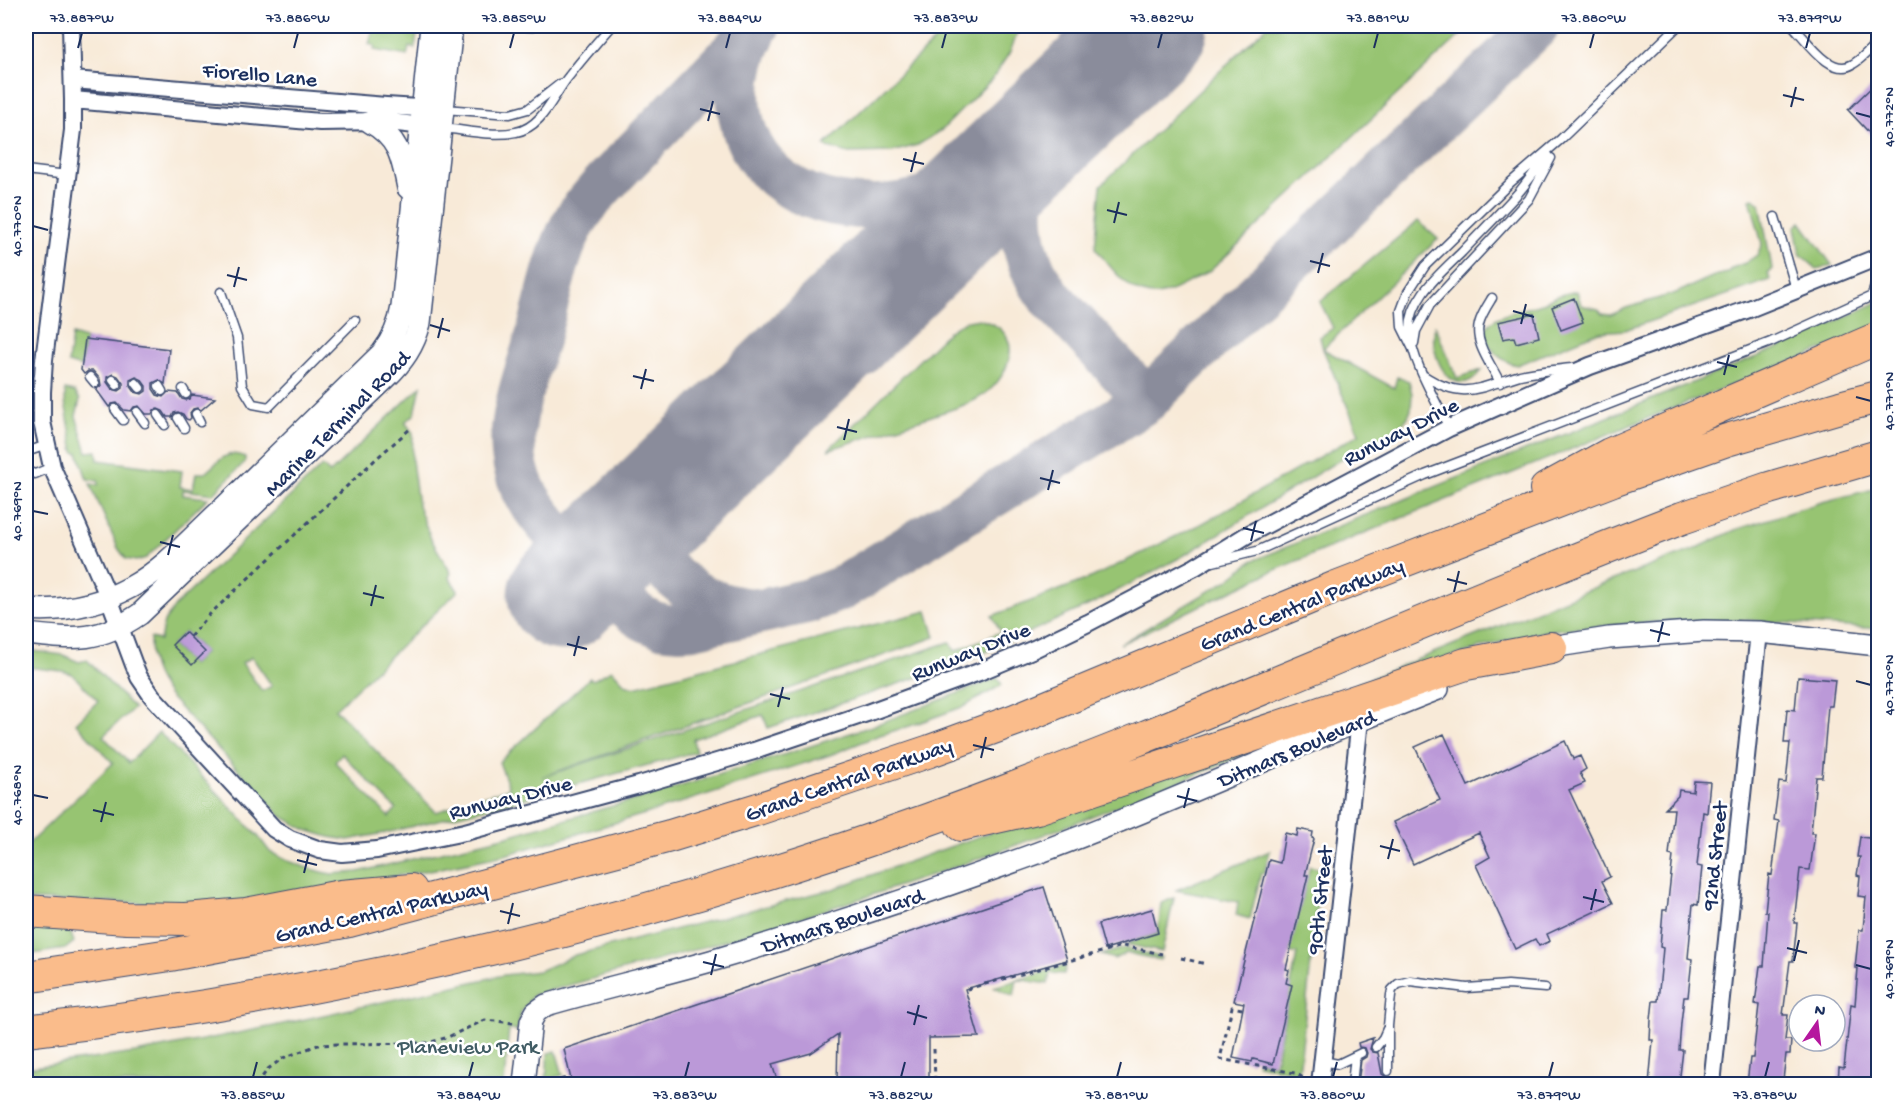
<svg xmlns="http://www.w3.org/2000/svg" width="1904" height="1110" viewBox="0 0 1904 1110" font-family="'Gochi Hand',sans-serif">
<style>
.green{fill:#97c472;stroke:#597a68;stroke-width:1.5;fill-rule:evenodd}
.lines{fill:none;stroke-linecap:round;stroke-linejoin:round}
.taxiway{stroke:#8a8c9b;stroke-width:45}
.runway{stroke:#8a8c9b;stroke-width:111}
.building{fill:#bb99d8;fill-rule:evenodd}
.service-casing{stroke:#3c4b70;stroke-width:11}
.minor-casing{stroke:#3c4b70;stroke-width:20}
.tertiary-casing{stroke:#3c4b70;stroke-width:24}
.motorway-casing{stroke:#3c4b70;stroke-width:34}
.path{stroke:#3c4b70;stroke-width:3;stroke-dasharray:4.5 4.5;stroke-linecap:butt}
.service{stroke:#fff;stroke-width:8}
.minor{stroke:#fff;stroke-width:16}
.tertiary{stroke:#fff;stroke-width:21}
.motorway{stroke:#fabc8b;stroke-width:32}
.ticks{fill:none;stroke:#1b2f5e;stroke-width:2}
.labels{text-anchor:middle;stroke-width:5;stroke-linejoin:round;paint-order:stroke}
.street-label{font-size:22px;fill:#1b2f5e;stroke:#fff}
.park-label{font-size:22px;fill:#405c64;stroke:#fff}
.neatline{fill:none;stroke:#1b2f5e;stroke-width:2}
.ticks-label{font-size:15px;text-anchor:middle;fill:#1b2f5e}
</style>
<rect width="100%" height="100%" fill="#fff"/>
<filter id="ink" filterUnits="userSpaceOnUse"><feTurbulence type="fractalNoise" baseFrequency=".0167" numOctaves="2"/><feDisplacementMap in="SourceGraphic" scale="12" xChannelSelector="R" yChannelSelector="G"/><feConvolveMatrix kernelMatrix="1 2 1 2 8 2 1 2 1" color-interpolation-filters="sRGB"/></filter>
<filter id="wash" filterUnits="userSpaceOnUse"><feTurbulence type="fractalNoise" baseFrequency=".008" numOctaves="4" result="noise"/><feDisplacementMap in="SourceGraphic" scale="24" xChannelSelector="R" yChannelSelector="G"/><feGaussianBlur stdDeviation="1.35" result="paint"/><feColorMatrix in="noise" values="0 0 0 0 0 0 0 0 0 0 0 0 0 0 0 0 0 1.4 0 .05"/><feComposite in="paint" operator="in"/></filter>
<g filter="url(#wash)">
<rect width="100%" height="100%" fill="#f8ead8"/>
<path class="green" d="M374,26H410L418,27L415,48L409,47L407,56L374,50L375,46L369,44Z
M950,26H1020L1010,52L993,78L942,130L918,145L892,152L848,153L824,146Z
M1267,26H1470L1210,271C1195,278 1178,290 1162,294C1132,301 1112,268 1095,248L1101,185Z
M1754,198L1760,203L1771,263L1772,269L1768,273L1770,280L1625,330L1599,332L1517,365C1506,363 1498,357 1491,348C1468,315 1522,311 1542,304C1546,302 1550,299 1554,297C1561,294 1569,293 1577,291L1581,305L1598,309L1602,314L1611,315L1626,308L1676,293L1714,276L1727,273L1732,268L1745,263L1757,255L1762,244L1750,199Z
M1418,221L1438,239L1323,349L1394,388L1397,377L1409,381L1412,394L1411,410L1408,417L1396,432L1346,456L1183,556L1096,602L966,661L768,728L763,715L693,739L696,752L512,802L385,833L348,840L329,837L306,830L281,816L169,696C154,675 150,664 150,638L160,640L164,622L175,606L322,466L330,473L421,386L415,414L405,422L413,433L412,460L418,505L431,539L451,573L449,577L458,591L335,709L436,812L509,788L499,762L590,678L593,680L612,670L625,684L634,687L927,611L935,637L542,777L950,642L955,651L1001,632L992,616L1093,577L1205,522L1359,434L1323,349L1320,337L1333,328L1320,302ZM185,632L205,652L192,665L172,645ZM252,657L272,686L262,691L242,663ZM342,754L396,809L389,817L335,762Z
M1801,222L1832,265L1817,269L1800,254L1795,227Z
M1878,300V328L1658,414L1362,534L1273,571L1120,644L1228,580L1252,561L1771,351L1876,303Z
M979,319C988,322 998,325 1004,333C1018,350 1005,375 992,388C983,397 971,402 959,407L828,450L949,331L963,322Z
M1435,326L1457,378L1482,370C1454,406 1427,356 1435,326Z
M72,335L85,339L81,367L68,363Z
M65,390L75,392L80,400L76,416L87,452L97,451L98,460L182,471L180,487L193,489L196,473H205C219,462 226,448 245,457V462L213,494L183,490V495L208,498L146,558L136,561L126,559L118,548L90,484L98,485V481L87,479L78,453L74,452L65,402Z
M1878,488V629L1745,620L1656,622L1552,630L1511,639L1357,684L1608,582L1693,550L1735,530L1822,502Z
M26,650L63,655L79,662L87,660L134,708L103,736L129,763L159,732L258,836L270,852L286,860L310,869L331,874L358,872L504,837L658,793L786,754L872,726L998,678L1002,685L965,706L910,726L880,735L830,755L652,812L505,855L441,868L232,905L26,900V846L113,763L76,723L98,701L72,674L62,671L26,667Z
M1292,736C1187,778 1082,822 975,860C830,911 682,955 533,995L521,1012L517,1031L509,1029L504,1084H26V1068L135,1053L274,1026L504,975L539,971L575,955L833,889L1052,810Z
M1270,851L1264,873H1261L1250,919L1236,915L1238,902L1176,890Z
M1310,866L1321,869L1299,1073L1257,1064L1258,1061L1275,1064L1297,954L1289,952Z
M1174,898L1162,952L1125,944L1158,934L1161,903Z
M26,923L70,931L74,942L65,949L26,955Z
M1124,948L1161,957L1160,960L1126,953L1114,959L1101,955Z
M1066,965L1064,974L1050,973L1048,984L1017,979L1014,996L994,987Z
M556,1051L563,1075L546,1080L548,1053Z"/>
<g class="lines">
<path class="taxiway" d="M758,26L601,187C590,200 579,212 571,228C555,260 548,298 539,332C529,365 516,399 513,434C512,452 515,471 523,488C536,518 575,554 599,578C628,607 645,632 690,627L808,601L842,588L1132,410L1147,400L1162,385L1537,26
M754,33C737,65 734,101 746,135C773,204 860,218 924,199C955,190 983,175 1012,160
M1052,122C1044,138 1034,154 1028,172C1014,214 1022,261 1049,296L1147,400
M629,532C666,570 694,607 752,610"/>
<path class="runway" d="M563,595L1153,26"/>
</g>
<g id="blocks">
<path class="building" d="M1878,81V142L1848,110Z
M1574,298L1583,322L1561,330L1552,307Z
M1534,314L1539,337L1516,343L1514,337L1503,339L1498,322Z
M85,339L169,349L165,384L159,380L153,383V389L157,395L163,397L168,392L178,393L182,399L186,400L190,399L192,395L215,398L201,410L197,408L193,409L190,413L191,418L189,420L186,419L183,414L178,412L174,413L172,417H167L163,411L158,409L154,410L152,414H146L139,406L134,407L131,411L124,410L117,403L112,404L109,407L96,389L101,386L100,379L93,371H88L84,374L81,370ZM113,374L118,376L123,383V388L119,391L112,389L107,382V377ZM136,377L141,379L146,386V391L142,394L135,392L130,385V380Z
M185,632L205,652L192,665L172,645Z
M1798,677L1835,680L1832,706H1828L1822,777H1816L1811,833H1815L1810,870L1800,869L1794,923H1797L1793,961H1790L1783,1015H1788L1785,1040H1791L1790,1054H1786L1783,1080L1777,1079L1778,1084H1747L1750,1058H1753L1759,1005L1755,1004L1760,966H1764L1768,912H1765L1769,874L1772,875L1779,821L1774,820L1779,782L1786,783L1790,743H1784L1787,709L1795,710Z
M1444,734L1468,786L1565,741L1573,759L1580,756L1586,769L1580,773L1585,783L1569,790L1610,877L1602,881L1613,903L1547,934L1550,941L1539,946L1535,939L1515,949L1476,865L1490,857L1479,833L1413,864L1393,822L1440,800L1415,747Z
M1694,781L1710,782L1707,813L1703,812L1697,866L1702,867L1698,905L1693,904L1688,958L1692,959L1688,997H1684L1681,1023L1679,1050H1683L1679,1084H1649L1653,1040H1650L1651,1020L1653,1001H1658L1663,948L1660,947L1663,910H1667L1673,856L1669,855L1674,809H1665L1678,796L1679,790L1693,792Z
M1298,829L1313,832L1312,838L1314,839L1305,875H1308L1286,969L1289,970L1286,983L1292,985L1273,1064L1253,1059L1252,1062L1233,1058L1244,1003L1234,1001L1269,860L1280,863L1285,833L1297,836Z
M1860,837L1878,839V1018L1873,1071H1877L1876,1084H1838L1839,1067L1844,1068L1851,1004L1855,1005L1858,968H1855L1859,930H1863L1866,897L1858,896L1860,876L1857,875L1860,857H1857Z
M1044,887L1067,960L965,989L979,1037L929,1038V1084H837L838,1034L811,1053L772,1064L777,1080L759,1084H572L564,1049Z
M1152,909L1158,933L1105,949L1098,924Z
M1373,1038L1370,1049L1373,1052L1378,1053L1382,1074L1386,1077L1388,1084H1358L1361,1060L1366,1057L1367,1053L1365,1048L1359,1047L1358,1043Z"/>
</g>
</g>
<g filter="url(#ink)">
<use href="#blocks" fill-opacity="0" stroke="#3c4b70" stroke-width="1.5"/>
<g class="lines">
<defs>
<path id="service" d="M516,26L533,27
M1793,26C1807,40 1831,78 1853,64C1862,59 1870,49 1878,41
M444,109L510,114L528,109L560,84
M442,128C465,130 493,137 516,132C543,127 553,95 569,76C582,59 597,42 611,26
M26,170L67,175
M1775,217L1796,289
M221,292L237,338L242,386L253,404L269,407L355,320
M1492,298C1487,306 1481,315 1479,324C1474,344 1492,365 1500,383
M1414,343L1416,331L1430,305L1529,199L1551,158
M1413,349L1402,327L1401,311L1408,292L1425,266L1511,182L1561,139L1678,26
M1423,375C1464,402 1480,387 1520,375C1537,371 1555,370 1572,368
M90,377L95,383
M113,380L117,385
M136,383L140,388
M159,386L162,391
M183,389L186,394
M115,409L123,420
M137,412L145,423
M196,414L200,422
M158,415L165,425
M178,418L184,428
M1449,428C1437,403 1410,358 1410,331C1409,298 1441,273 1462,252C1481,232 1501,212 1519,192C1529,180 1538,167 1548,155
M26,452L47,445
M26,471L35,474L52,467
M1213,562L1257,551L1425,475L1771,342L1872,296L1878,275
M1376,1047L1383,1038L1387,1029
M1323,1061L1338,1064L1361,1053
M1388,1071V1026L1391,995L1392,990L1398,984L1410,981L1467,988L1508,985L1545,988
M1352,1084L1355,1056"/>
<path id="minor" d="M71,26L73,100V130L44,360L42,392V422L52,467L109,598L134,665L139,677L152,696L274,829L290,839L320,850L342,853L377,850L465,832L639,785L754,751L867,713L979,672L1034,649L1088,623L1195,567L1247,535L1449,428L1590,366L1749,309L1878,257
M73,80L386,106L434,109
M73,100L320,122L381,121L431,127
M1320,1084L1360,720
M1712,1084L1759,632"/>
<path id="tertiary" d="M370,122C399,138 402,158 408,188
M26,609C63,612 98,605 131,587C164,569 191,538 218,513C273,460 327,406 382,353C393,339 399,325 402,307L431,26
M26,634C73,639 98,643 140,614L386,378C403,362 414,346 420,323L452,26
M1541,652L1564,645L1609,638L1704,631L1759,632L1878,645
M524,1084L531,1021L536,1012L546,1005C604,988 663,975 721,958C823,928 924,894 1024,858C1164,807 1299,743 1438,689"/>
<path id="motorway" d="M1546,489L1610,454L1878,338
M961,825L1037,808L1466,664L1551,648
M26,911L127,918L186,919L246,914L341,896L411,890
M26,977L170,955L349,921L670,836L758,809L930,751L1015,720L1336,587L1613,480L1727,440L1840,407L1878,397
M26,1031C332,995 636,924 927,820C1182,729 1429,614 1682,518L1769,488L1878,456"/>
</defs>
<use href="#service" class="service-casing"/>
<use href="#minor" class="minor-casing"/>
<use href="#tertiary" class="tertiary-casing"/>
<use href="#motorway" class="motorway-casing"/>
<path class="path" d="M190,637L209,615L377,458L410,429
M1181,958L1206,964
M967,989L1123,946L1162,954
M1242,1009L1232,1007L1220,1059L1295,1073L1305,1079
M934,1049L935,1084
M257,1084L268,1069L283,1058L318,1045L337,1044L428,1043L448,1037L485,1020L513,1023
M543,1084L567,1078"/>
<use href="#service" class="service"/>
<use href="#minor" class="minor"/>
<use href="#tertiary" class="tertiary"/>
<use href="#motorway" class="motorway"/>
</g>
</g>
<path class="ticks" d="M78,48L82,33M294,48L298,33M510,48L514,33M726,48L730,33M942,48L946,33M1158,48L1162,33M1374,48L1378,33M1590,48L1594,33M1806,48L1810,33M1783,95L1804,100M1791,107L1796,87M700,109L720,114M1856,113L1871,117M708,121L713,101M903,159L924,164M911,172L916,152M1107,210L1127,215M1114,223L1119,202M33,226L48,230M1310,261L1330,266M1318,273L1323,253M227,275L247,280M234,287L239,267M1513,311L1534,317M1521,324L1526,304M430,325L450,331M438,338L443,318M1717,362L1737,367M1724,375L1729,355M633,376L654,381M641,389L646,369M1856,397L1871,401M837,427L857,432M844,440L849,419M1040,478L1060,483M1048,490L1053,470M33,511L48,514M1243,528L1264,533M1251,541L1256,521M160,542L180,547M168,555L173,535M1447,579L1467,584M1454,592L1459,571M363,593L384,598M371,606L376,585M1650,630L1670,635M1658,642L1663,622M567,644L587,649M574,656L579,636M1856,681L1871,685M770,694L790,699M778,707L783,687M973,745L994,750M981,758L986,737M33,795L48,798M1177,796L1197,801M1184,808L1189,788M93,810L114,815M101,822L106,802M1380,846L1400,851M1388,859L1393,839M297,860L317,865M304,873L309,853M1583,897L1604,902M1591,910L1596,889M500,911L520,916M508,924L513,903M1787,948L1807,953M1794,961L1799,940M703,962L724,967M1856,965L1871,969M711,975L716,954M907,1012L927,1018M914,1025L919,1005M253,1077L257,1062M469,1077L473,1062M685,1077L689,1062M901,1077L905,1062M1117,1077L1121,1062M1333,1077L1337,1062M1549,1077L1553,1062M1765,1077L1769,1062"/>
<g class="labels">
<g class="street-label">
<text transform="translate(260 73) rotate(5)" y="8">Fiorello Lane</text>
<text transform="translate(336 422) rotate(-45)" y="8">Marine Terminal Road</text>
<text transform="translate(1400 430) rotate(-27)" y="8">Runway Drive</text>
<text transform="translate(1301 603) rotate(-22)" y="8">Grand Central Parkway</text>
<text transform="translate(970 650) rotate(-22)" y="8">Runway Drive</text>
<text transform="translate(1296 747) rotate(-23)" y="8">Ditmars Boulevard</text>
<text transform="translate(848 778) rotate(-19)" y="8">Grand Central Parkway</text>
<text transform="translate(510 796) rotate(-14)" y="8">Runway Drive</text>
<text transform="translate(1713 856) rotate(-84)" y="8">92nd Street</text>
<text transform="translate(1318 900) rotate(-84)" y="8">90th Street</text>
<text transform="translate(381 910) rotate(-13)" y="8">Grand Central Parkway</text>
<text transform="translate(842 919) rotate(-18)" y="8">Ditmars Boulevard</text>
</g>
<g class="park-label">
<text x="468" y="1053">Planeview Park</text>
</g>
</g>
<rect width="1904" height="1110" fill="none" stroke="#fff" stroke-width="66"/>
<g transform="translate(1817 1023) rotate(14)"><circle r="28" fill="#ffffff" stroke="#a4acbf" stroke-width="1.5"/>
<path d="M0-4.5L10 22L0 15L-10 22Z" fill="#b5179e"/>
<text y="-9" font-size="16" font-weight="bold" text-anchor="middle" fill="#1b2f5e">N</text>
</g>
<rect x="33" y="33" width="1838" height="1044" class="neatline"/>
<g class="ticks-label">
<text x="82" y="22">73.887°W</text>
<text x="298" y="22">73.886°W</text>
<text x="514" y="22">73.885°W</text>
<text x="730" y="22">73.884°W</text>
<text x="946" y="22">73.883°W</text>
<text x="1162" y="22">73.882°W</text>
<text x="1378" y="22">73.881°W</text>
<text x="1594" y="22">73.880°W</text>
<text x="1810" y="22">73.879°W</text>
<text transform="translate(1888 117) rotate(-90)" y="5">40.772°N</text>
<text transform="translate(16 226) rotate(-90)" y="5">40.770°N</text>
<text transform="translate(1888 401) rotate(-90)" y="5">40.771°N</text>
<text transform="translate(16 511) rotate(-90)" y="5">40.769°N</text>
<text transform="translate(1888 685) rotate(-90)" y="5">40.770°N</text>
<text transform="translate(16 795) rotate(-90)" y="5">40.768°N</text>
<text transform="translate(1888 969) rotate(-90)" y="5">40.769°N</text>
<text x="253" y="1099">73.885°W</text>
<text x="469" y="1099">73.884°W</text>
<text x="685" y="1099">73.883°W</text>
<text x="901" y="1099">73.882°W</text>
<text x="1117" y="1099">73.881°W</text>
<text x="1333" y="1099">73.880°W</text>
<text x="1549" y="1099">73.879°W</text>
<text x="1765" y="1099">73.878°W</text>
</g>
</svg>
